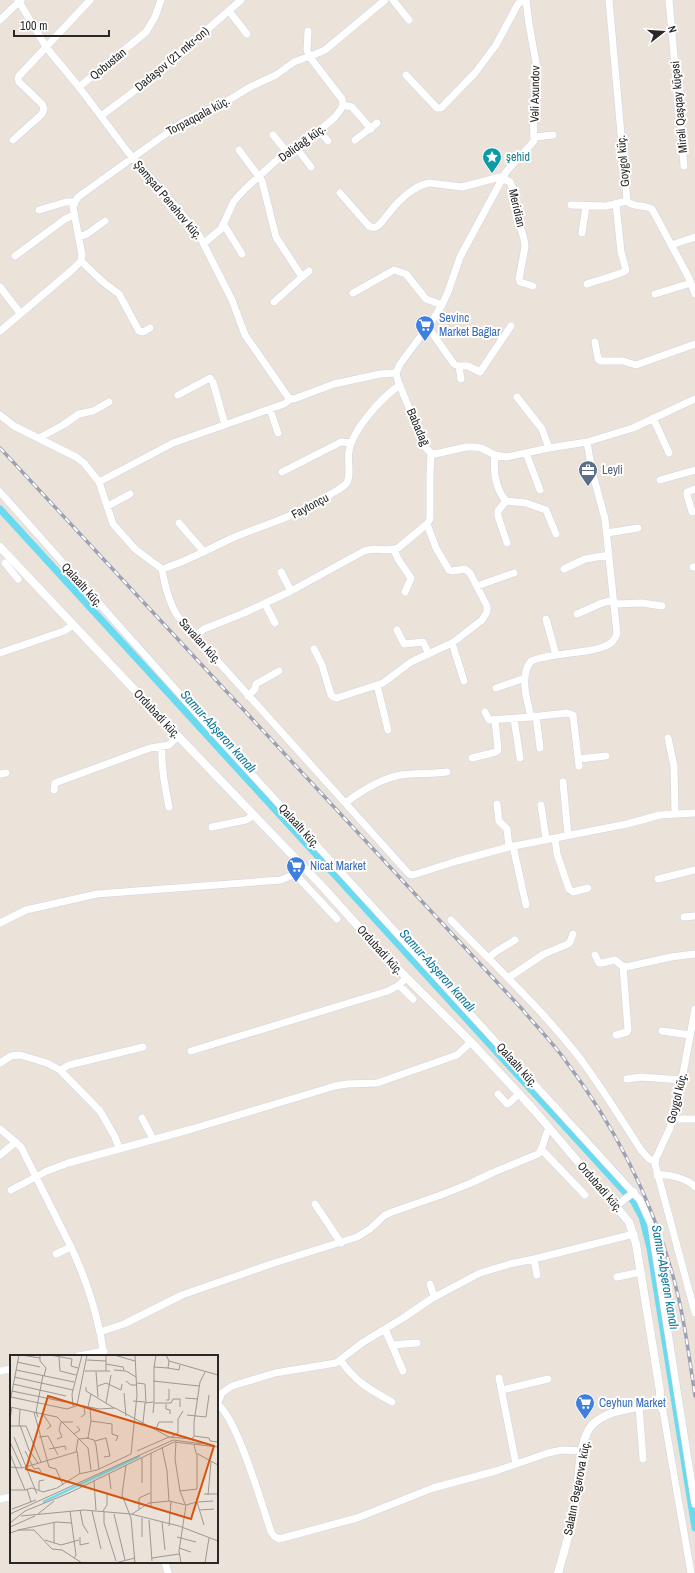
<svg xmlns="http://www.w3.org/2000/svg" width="695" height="1573" viewBox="0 0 695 1573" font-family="'Archivo Narrow',sans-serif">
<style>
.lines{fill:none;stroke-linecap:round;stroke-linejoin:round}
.canal{stroke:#69daf0;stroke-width:7}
.minor-casing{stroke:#cfd4e2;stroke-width:8}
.tertiary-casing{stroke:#cfd4e2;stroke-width:9}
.minor{stroke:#fff;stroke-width:7}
.tertiary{stroke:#fff;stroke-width:8}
.rail-casing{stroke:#9ca2b3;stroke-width:3.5}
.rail{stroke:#fff;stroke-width:2;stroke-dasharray:6;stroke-linecap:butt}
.labels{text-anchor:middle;stroke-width:4;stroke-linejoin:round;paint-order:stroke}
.street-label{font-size:12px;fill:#282828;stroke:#fff}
.culture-label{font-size:12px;fill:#0d838f;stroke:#fff;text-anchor:start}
.shop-label{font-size:12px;fill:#366cbe;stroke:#fff;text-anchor:start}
.service-label{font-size:12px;fill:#4e5e75;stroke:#fff;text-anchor:start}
.water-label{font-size:13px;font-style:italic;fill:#0b779a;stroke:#fff}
.inset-river{fill:none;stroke:#69daf0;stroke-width:2}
.inset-road{fill:none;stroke:#9d9892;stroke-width:1}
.view{fill:#d5540f;fill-opacity:0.15;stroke:#d5540f;stroke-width:2}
.inset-edge{fill:none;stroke:#282828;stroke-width:2}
</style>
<rect width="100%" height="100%" fill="#ebe2d9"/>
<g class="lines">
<path class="canal" d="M0,509L634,1202L642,1217L650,1248L695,1528"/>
<defs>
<path id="minor" d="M18,0L46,47L79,87L127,151L172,202L199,235L232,300L245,335L288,397L294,399L334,384L380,374L396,373
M393,0L409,20
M526,0L529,24L537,68L533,112L534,141L506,172L460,257L448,292L442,305L432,321L400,364L396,373L398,381L425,447L431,453L435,454L466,447H474L481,448L495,455L507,457L549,448L587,442L633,428L695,399
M609,0L627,201C633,208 644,204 652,209L689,278L695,294
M669,0L684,166
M229,11L247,34
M0,20L21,0
M406,75L437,108H441L475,73L496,45L518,4L524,0
M79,87L146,32L155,17L161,0
M343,105L352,107L371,129
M101,116L149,80L241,0
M319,131L328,141
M273,135L287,152
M535,137L553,135
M13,140L42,114L44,109L42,104L19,82L18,79L19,76L90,0
M355,140L377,123
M295,146L311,167
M239,150L262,181L276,237L302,277L274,302
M340,193L368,225C370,227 373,228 376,227C381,225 385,217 389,213C398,201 413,186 429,183L462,187L500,177L510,182L513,189L516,212L524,239L525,247L519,279L520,282L533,286
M571,205L606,206L627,201
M39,210L66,202H75
M224,225L242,254
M582,233L586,206
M79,237L87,234L105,221
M204,243L221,229L234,201L245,189L278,159L319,131L335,117L341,109L343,105L342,99L309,56L307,50L308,31
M671,245L695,237
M15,256L65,219L74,215
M81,261L103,282L119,294L139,331L143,332L150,328
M302,277L309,271
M587,284C596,280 622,275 626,270L621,252L616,204
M0,287L20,313
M353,293L394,270L406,274L426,299L442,305
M655,294L691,283
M428,327L454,364L459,366H468L480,372L511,326
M0,331L72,270L81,261L82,255L73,207L75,202L78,197L181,123L224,103L250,87L276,75L294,62L318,53L325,50L385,0
M595,342L598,359L601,361H623L636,365L695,344
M459,366L461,379
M178,395L210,378L213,382L225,425
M517,397L542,429L549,448
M270,409L278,433
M0,415L14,426L76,457L84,463L99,482L113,524L135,549L162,569C165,587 169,604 179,618L409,874L413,875L457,861L509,847L627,824L660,815L695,813
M653,418L669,453
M39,438L63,425L79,414L93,411L109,402
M526,453L540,490
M495,455C493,472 495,488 506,501L526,503L546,510L556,534
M282,472L341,442L351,443
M660,480L695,470
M99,482L173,443L284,404L291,399
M0,492L217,736L640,1200L651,1224L695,1504
M506,501L498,511V516L507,543
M108,506L130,494
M692,512L687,495V492L695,489
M179,523L204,552
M607,533L638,528
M394,550L398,559L411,578L405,592
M5,563L18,579
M693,567H695
M162,569C189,561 212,547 237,536C269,523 302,514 331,494C336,491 342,488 346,484C352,476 347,460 349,451C353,429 382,397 400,385
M564,569L585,559L609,555
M281,572L291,591
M477,586L514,573
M265,604L275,623
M615,604L642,603L662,606
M577,614L602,603L614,600
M546,619L556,655
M397,630L404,644L423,642L429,654
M195,636L204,629L244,613L291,591L364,551C377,546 387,553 398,548L427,524L430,519V475L431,453
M452,643L464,681
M314,649L322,665L331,695L333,697L337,698L383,683L411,662L452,643L460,637L482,620L487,612V606L470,573L465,569L452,571L449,570L436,548L427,524
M0,653L64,631L73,625
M377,685L388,730
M496,688L525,678
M248,696L255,689L256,684L279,671
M485,712L489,720L531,717C527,700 519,676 531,661C550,652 600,654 612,642C614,640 616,636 617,634L605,519L592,471L587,442
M536,716L540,748
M531,717L567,713L573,715L579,766
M514,719L520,758
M668,738L674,766L675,814
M162,747C161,767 165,787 169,807
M472,758L496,752L498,750L495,720
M579,759L606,756
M0,774L6,773
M563,782L568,835
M54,790L55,783L150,748L169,745L178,736
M345,803C360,792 382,778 401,775C415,773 432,774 447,772
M497,804L499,821L507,829L509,847
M541,805L546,839
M212,827L246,820L254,815
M555,838L557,854L569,889L573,892L588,888
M513,846L526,905
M295,874L337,919
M658,879L695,870
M684,917L695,916
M451,920C495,966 543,1010 582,1061C603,1090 622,1120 641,1150L649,1159L655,1161
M0,923L26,910L97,894L281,880L295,874L302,865
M595,955L599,963H602L615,960L621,965L626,967L671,957L695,954
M488,958L497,951L515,940
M508,978L544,954L568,944L570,942L573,934
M399,985L413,999
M695,1009L677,1106L670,1128L656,1158L655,1164L695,1313
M662,1031L690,1035
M616,1035L627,1032L628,1030L623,966
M191,1051L388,991L399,985L406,978
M0,1063L11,1056L20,1055L47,1063L60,1070L100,1111L115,1137L119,1148
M60,1070L69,1065L143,1047
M627,1079L641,1077L682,1080
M498,1094L507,1104L509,1103L519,1094
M142,1118L153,1139
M673,1119H695
M0,1129L21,1147L71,1247C87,1281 99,1319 104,1356
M542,1150L585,1195
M0,1155L16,1142
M657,1175C668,1174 687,1178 695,1187
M11,1190L47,1171L68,1163L192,1129L335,1086L347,1084L377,1083L457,1055L471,1042
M315,1204L341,1243
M616,1206L634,1192
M56,1254L71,1247
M534,1259L537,1275
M617,1277L641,1272
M430,1284L434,1296
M385,1329L403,1371
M100,1332L124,1324L182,1295L271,1264L357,1237L370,1229L385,1215L392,1212L441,1195L471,1183L492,1173L538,1154C545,1147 543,1137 549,1129
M392,1345L417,1343
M78,1356L104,1351
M341,1361C357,1383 369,1389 392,1402
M0,1371L11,1369
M499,1378L516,1464
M502,1390L548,1379
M658,1402L663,1411L691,1573
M217,1404C236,1415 263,1508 271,1532L274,1536L279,1539L357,1518L433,1488L496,1471L548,1453L562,1450L582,1451
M217,1404L222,1393L232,1386L275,1373L336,1363L362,1343L403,1318L431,1299L480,1273L510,1264L534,1259L634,1234
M639,1406L643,1459
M0,1499L11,1497
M165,1562L168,1573"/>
<path id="tertiary" d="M0,547L178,736L321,885L384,955L471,1042L534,1110L629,1222L636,1244L660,1391C660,1397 660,1401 653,1404C633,1409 609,1409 593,1424C577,1440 580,1482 575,1504C571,1527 565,1550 558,1573"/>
</defs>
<use href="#minor" class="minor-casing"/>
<use href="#tertiary" class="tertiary-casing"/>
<use href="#minor" class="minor"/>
<use href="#tertiary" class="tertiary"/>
<defs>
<path id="rail" d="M0,448L522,1009C536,1026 552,1042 565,1060C614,1125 651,1197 673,1276C684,1315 689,1356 695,1396"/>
</defs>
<use href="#rail" class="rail-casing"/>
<use href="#rail" class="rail"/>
</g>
<defs>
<symbol id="sight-pin" viewBox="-11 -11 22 30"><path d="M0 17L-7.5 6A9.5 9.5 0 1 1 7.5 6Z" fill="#0f9aa8" stroke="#fff"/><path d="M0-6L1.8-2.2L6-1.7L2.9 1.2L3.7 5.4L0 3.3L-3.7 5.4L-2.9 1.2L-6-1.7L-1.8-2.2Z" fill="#fff"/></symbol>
<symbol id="supermarket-pin" viewBox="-11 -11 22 30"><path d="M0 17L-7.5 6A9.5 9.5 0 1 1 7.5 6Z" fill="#3f7fe0" stroke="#fff"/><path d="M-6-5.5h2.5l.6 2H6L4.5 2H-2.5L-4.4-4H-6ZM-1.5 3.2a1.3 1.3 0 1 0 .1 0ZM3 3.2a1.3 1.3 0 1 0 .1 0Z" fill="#fff"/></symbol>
<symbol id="office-pin" viewBox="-11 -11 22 30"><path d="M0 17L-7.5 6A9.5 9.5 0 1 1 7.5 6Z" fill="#5c6f8a" stroke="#fff"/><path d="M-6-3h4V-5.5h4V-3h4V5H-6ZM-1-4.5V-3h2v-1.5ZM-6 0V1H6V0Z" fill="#fff"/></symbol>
</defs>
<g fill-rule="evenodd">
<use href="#sight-pin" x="481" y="146" width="22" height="30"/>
<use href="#supermarket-pin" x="414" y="314" width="22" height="30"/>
<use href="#office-pin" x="577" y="459" width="22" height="30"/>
<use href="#supermarket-pin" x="285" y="855" width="22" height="30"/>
<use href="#supermarket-pin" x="574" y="1392" width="22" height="30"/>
</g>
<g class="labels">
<g class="street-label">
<text transform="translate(172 59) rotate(-40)" y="4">Dadaşov (21 mkr-on)</text>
<text transform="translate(108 64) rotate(-39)" y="4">Qobustan</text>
<text transform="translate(535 94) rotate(-89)" y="4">Vəli Axundov</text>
<text transform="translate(679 107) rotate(-95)" y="4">Mirəli Qaşqay küçəsi</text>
<text transform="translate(198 116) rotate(-28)" y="4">Torpaqqala küç.</text>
<text transform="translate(302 143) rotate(-36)" y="4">Dəlidağ küç.</text>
<text transform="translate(623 161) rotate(-95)" y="4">Goygol küç.</text>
<text transform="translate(168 200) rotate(50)" y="4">Şəmşad Pənəhov küç.</text>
<text transform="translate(517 208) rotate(77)" y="4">Meridian</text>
<text transform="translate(418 427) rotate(67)" y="4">Babadağ</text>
<text transform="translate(310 506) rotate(-28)" y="4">Faytonçu</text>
<text transform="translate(82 585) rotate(48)" y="4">Qalaaltı küç.</text>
<text transform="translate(200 641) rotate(48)" y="4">Savalan küç.</text>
<text transform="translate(157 714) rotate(47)" y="4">Ordubadi küç.</text>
<text transform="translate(299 826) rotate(48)" y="4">Qalaaltı küç.</text>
<text transform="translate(380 950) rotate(48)" y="4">Ordubadi küç.</text>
<text transform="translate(517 1065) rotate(48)" y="4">Qalaaltı küç.</text>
<text transform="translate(677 1098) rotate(-76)" y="4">Goygol küç.</text>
<text transform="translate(600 1187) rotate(49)" y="4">Ordubadi küç.</text>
<text transform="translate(577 1488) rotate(-79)" y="4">Salatın Əsgərova küç.</text>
</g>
<g class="culture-label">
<text x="506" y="161">şehid</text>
</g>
<g class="shop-label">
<text x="439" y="322">Sevinc<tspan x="439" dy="14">Market Bağlar</tspan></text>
<text x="310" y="870">Nicat Market</text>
<text x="599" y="1407">Ceyhun Market</text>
</g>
<g class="service-label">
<text x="602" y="474">Leyli</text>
</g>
<g class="water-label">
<text transform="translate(219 731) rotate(48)" y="5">Samur-Abşeron kanalı</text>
<text transform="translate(438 970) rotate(48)" y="5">Samur-Abşeron kanalı</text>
<text transform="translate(666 1277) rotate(80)" y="5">Samur-Abşeron kanalı</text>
</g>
</g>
<g transform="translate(10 1355)">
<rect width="208" height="208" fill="#ebe2d9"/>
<path class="inset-river" d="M33,147L130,101"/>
<path class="inset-road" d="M11,0L30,3M30,0V6L36,13L34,21M40,0L62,4L61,11L68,13M96,0V16M104,0L125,6M49,2L50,16L66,20M77,5L96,6M208,5V19M159,6L208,20M7,7L30,12M96,9L113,12L114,15M144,12L146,0M158,13L169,15L170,10M6,15L64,27M104,15L116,16L126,22M75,16H100M86,17L88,42M4,22L63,35M116,26L121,30H127M143,26L189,31M127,28L135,29L136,48M3,29L56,41M88,31L96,28L111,35L112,29M76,32V36L104,53M2,36L55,47M114,38L116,61M1,42L57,54L69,50L89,54L105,53L159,82M175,43L188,44M156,45H159V34M123,46L135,47M0,47L9,0M96,48L101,20M156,49V54L160,55V59M67,50L77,0M63,51L62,39L72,0M0,52L47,62L69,84L78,83L81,66L80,52M78,52L81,39M24,57L39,112L46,114L53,130M143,58L144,48H161L163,44H170V52M33,59L41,71L37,74M177,60L196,62L199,40M28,62L26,57L33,20M71,62L75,59L74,51M0,64L2,52M81,66L102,69V79L108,81L106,86M133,68L135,48L144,47V12L158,13L159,6L156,0M10,70L19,95L28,108M0,71H16L31,107M9,71L10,54M146,74L149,67H163M64,79L70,75L67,71M184,81L199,83L200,86L208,87M4,82L27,139M29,82L38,81L48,100M77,83L84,85L86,90L89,114M160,83L168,78V64L173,56M47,84L52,82L49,75L51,67H63M69,84L78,93L81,115M85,86L96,83L100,101L94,102M0,87L12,113M166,87L165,104L170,136M184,90L186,98L208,110M152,92L157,116L159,146M39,94L55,91L56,95M15,96L24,114L29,113L31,117M67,96L70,119M127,96L159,82L181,84L184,82V67L190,27L195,17M141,98V151M0,99L15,135H0M132,103V128M116,110L112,140L121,163L125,208M0,112L12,113L66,97L68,84M99,119L101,134M84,126L86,155M17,134L21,147M15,135L22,133L33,137L47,133L69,119L87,115L121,99L127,40L125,0M29,135V126L34,125M194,139H208M198,140L201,107M188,147L203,146M175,149L170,136L187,134V99M2,154L26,145M129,154V143L140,138M70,155L73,170L78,178M190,155L204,154M60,156L66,200L64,203M82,156L91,194M93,156L97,150V138M94,157V168L106,206M0,159L163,85L193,89M28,159L44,146M104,159L115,205M122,159L139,148L159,146L176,150L187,147L194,170M11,161L74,155L121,159L169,171L208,186M132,163V182M139,165L142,206M152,167L155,195M0,168L15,156L59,138L164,87L208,92M159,171L161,146M0,172L25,161M8,175L46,167L61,168M0,178L9,175H24L42,194L52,195L72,208M70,182V190L79,188M167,182L186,187M35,185L51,190L69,185M44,188V167M169,193L181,197M142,203L169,199M105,208L125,203M171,208L169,196L176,150M195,208L199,183"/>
<path class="view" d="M38,41L204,91L181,164L16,114Z"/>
<rect width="208" height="208" class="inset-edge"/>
</g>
<g transform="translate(663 32) rotate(73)" stroke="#ffffff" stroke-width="3" paint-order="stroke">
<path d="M0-3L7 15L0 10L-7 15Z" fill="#282828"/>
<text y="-6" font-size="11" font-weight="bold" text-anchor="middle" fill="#282828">N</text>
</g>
<path d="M14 30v6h95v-6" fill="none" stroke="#282828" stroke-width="2"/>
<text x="20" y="30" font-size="12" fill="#282828" stroke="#ffffff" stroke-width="3" paint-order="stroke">100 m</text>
</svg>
